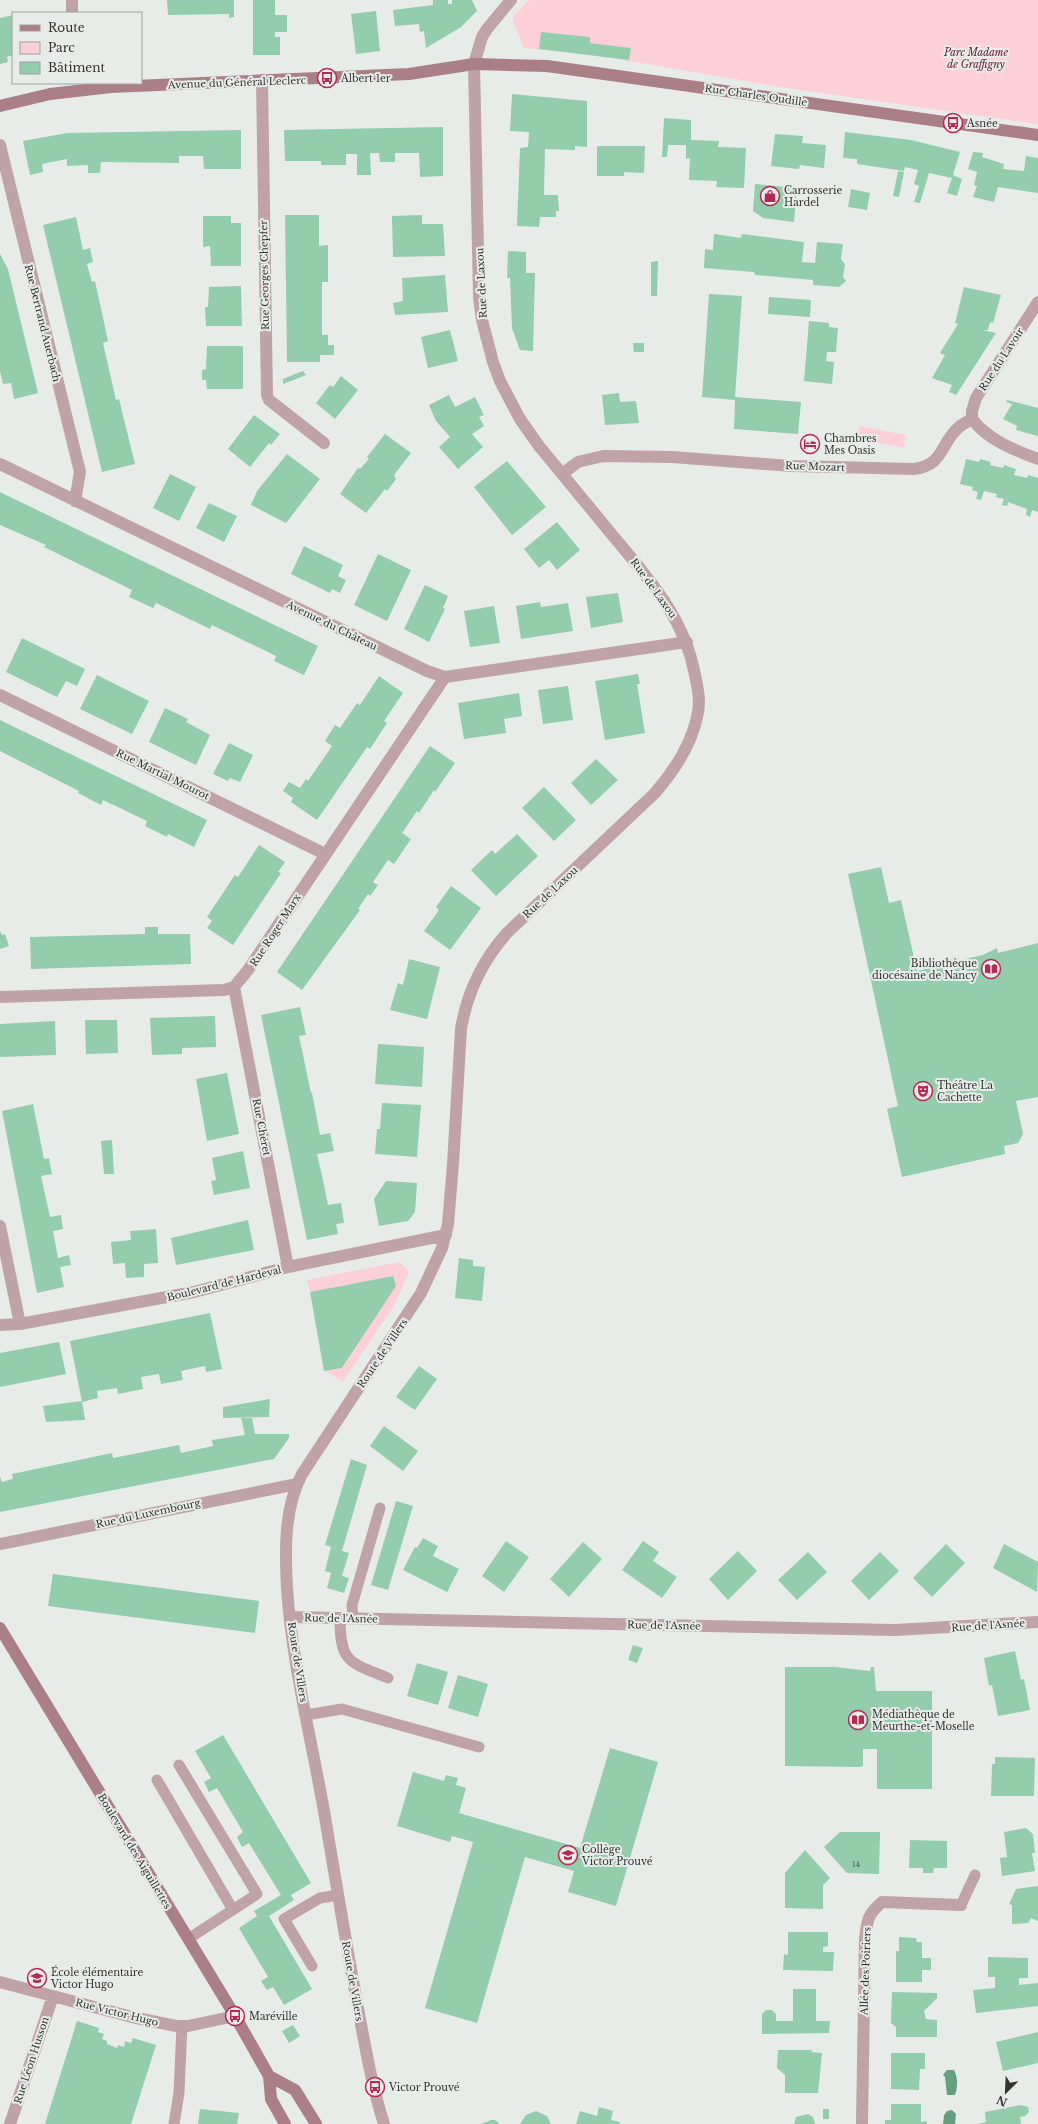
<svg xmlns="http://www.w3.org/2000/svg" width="1038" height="2124" viewBox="0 0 1038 2124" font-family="'Libre Baskerville',serif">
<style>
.green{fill:#fdcfd6}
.water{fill:#669f7e}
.building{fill:#93cdab}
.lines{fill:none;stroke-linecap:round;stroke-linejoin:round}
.lane{stroke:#c0a3a7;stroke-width:11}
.street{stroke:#c0a3a7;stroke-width:12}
.secondary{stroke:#aa7f86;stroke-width:12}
.labels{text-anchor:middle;stroke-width:4;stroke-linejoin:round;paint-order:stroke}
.number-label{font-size:8px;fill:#4a5a51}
.park-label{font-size:10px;font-style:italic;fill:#62172c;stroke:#e7ece9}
.poi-label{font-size:10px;fill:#323433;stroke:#e7ece9;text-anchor:start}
.street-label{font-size:10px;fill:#323433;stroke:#e7ece9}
</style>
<rect width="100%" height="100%" fill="#e7ece9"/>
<path class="green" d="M529,0H1038V124L780,87L589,54L524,48L512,18Z
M860,426L906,435L904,448L858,439Z
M400,1262L409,1272L394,1306L343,1381L324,1371L343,1368L395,1286L392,1276L310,1292L307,1280Z"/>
<path class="water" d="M947,2070H954C958,2078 958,2086 955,2095H947L945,2077L943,2075Z
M952,2110L956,2114L955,2124H943L944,2115L947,2111Z"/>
<path class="building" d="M167,0H234V17L229,18V14L168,15Z
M253,0H275V15H287V32H275V37H280V55H253Z
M433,0H448V4H452V0H472L477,11L461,27L426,48L424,31L420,32L419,24L395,26L393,10L433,5Z
M376,11L380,51L356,54L351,14Z
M13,15V55L7,57L8,62L0,64V18Z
M541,32L590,37V43L631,48L629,60L539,49Z
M512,94L587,101V147L575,146V150L545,149L544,195H558L559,211H556V217H540L539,227L517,226L520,148L528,147L529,132L510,131Z
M664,118L691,120V140L719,141L718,147L746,148L744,188L716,187L717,181L689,180L690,158L686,159V145H668L667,157H662Z
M443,127V176L420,177L419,153H395V162H380L379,153H370L371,175H357V154H346V165H321V161H285L284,130Z
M241,130V169H204L203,156H179V163L101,162L100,173H88V165L67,166V159L42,164L43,172L30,175L23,141L67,133Z
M845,132L911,140L960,152L953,175L962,179L957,196L947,193L952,178L929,173L920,203L914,202L919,186L914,184L918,170L905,167L904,171L857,164V159L843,158Z
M775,134L803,136L802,143L826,145L824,168L800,165L799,169L771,166Z
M597,146H645L644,173L624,172V176H597Z
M973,152L983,153L982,157L1004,164L1003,169L1024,171L1026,156L1038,158V193L998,187L994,202L973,197L977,186L974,185L977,172L968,169Z
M898,171L904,172L899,197L893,196Z
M755,184L797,188L794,222L763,218L753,211Z
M851,189L870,193L867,210L848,207Z
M285,215H319V246L328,245V282H322V335H328V345H334V355H320V362H287Z
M422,215V224H443L445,256L393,257L392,216Z
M203,216H231V223H241V266H211L210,246L203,247Z
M76,217L83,250L90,248L93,262L87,264L92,282L95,281L108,341L103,343L116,400L119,399L135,464L102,472L43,225Z
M714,234L741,238L742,234L804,242L802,262L815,263L817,242L843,244L841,259L845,264L843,277L846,281L839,287L813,285V280L755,275L754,272L704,268L705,249L713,250Z
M508,251L526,252V273H535L533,351L520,350L512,328L510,278H507Z
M0,254L8,269L38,393L14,399L11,383L3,384L0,371Z
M658,261L657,296H651V262Z
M445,275L448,312L395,315L393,303L403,301L402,278Z
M241,286L242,326H206L205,307H208L209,287Z
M964,287L1001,295L993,323L990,322L988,330H982L996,333L956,395L949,392L952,385L932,378L945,355L940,353L958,324L955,323Z
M709,294L742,296L735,397L801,402L798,434L734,429L735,400L702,397Z
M769,297L811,300L810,317L768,314Z
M809,321L829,323V327L838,328L836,352H827L826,361L834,362L832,384L804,381Z
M450,330L458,361L428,368L421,337Z
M633,343H644V352H634Z
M207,346H243V389H207L206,380H202V370L206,369Z
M303,371L306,375L283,384V379Z
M341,376L358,390L335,419L316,403L330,385L333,387Z
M619,393L620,402L636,401L639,423L605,425L602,395Z
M449,395L455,407L475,397L484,415L479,417L484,426L472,434L483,447L458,469L439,447L450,437L436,421L429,405Z
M1007,400L1038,408V436L1016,430L1017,426L1003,419L1012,404L1006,402Z
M254,415L280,434L271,445L269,443L250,467L228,449Z
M385,434L411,453L394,475L396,479L387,491L385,489L366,513L340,494L358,468L360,469L369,459L367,457Z
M287,454L320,479L286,523L251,505L257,491Z
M966,459L979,462L980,459L991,462L990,465L1003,468L1004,465L1016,469L1014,475L1027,478L1028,475L1038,478V512L1032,510L1030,517L1026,515L1027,509L1008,502L1007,506L1002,505L1004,499L996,497L997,494L984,491L981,500L976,499L978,492L972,490L973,487L960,484Z
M507,461L546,507L512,535L474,487Z
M170,474L196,487L179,521L153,508Z
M0,492L318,646L304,675L274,661L276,656L212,625L210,629L156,603L153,608L129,597L132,590L44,547L46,545L0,525Z
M209,503L237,516L224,542L196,528Z
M557,522L580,550L557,570L549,560L539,568L524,549Z
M304,546L343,565L338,576L346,580L340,593L332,589L330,593L291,574Z
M378,554L411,570L387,621L354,605Z
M425,585L448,596L443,608L445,609L429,642L404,629Z
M618,593L623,622L591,628L586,597Z
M540,602L541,607L568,603L573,631L521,639L516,606Z
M494,606L500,643L470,647L464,611Z
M22,638L85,669L77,686L66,681L57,697L6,672Z
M638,674L640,684H637L645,733L605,740L595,681Z
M97,675L149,701L132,734L80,709Z
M379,676L403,693L384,721L387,723L370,749L367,747L317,820L291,802L293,798L283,791L289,782L300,788L306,779L308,781L332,746L325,741L335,725L340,728L357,703L360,705Z
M568,686L573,720L543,724L538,690Z
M519,693L522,716L504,719L506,733L464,739L458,703Z
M165,708L188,719L186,722L210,735L196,765L149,742Z
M0,720L207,820L194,847L168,834L167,837L145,826L147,821L103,800L101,805L78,793L79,791L0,751Z
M229,743L253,755L240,782L230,778L228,781L213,774Z
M430,746L455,763L435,792L434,790L419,813L417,811L402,833L411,839L394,864L388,860L373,882L378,885L370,896L368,894L358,909L360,910L302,990L277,972Z
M596,759L618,780L591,805L571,783Z
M544,787L576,820L554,841L522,808Z
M517,834L538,856L496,896L471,870L492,850L495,854Z
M259,845L285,862L278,872L281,873L233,945L207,928L212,921L207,917L235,875L238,877Z
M881,867L889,903L901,900L917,971L949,964L948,959L961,960L983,955L997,948L998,953L1038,943V1097L1016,1101L1023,1134L1018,1143L1004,1146L1005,1154L902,1177L887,1109L898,1106L848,874Z
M451,886L481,908L450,950L424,931L439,910L436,907Z
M145,927H158V934H190L191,964L31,969L30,937L145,934Z
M0,931L2,935L5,934L9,946L0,949Z
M409,959L440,967L427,1019L390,1010L398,983L403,985Z
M300,1007L306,1035L299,1036L311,1093H312L320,1135L330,1133L334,1151L317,1154L323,1180L328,1205L341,1203L344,1223L336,1224L338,1234L307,1240L261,1015Z
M215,1016L216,1047L182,1048V1054L152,1055L150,1018Z
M85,1020H117L118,1053L86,1054Z
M55,1021L56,1055L0,1057V1024Z
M378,1044L424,1047L422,1087L375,1084Z
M227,1073L239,1134L207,1141L196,1079Z
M382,1103L421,1105L417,1157L375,1154L377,1129H380Z
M33,1104L44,1159L49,1158L52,1174L41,1176L50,1217L61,1215L63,1229L53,1231L58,1258L69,1255L71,1265L60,1267L64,1287L37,1293L2,1111Z
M112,1140L114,1174H104L101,1141Z
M243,1151L250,1188L214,1195L211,1181L216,1180L212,1158Z
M386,1181L417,1183L415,1212L408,1221L379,1226L374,1199Z
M248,1220L254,1250L176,1265L171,1238Z
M156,1229L158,1263L144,1264V1277L126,1278L125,1263L113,1264L111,1242L131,1240L130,1231Z
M459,1258L473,1260V1266L485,1267L482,1301L455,1298Z
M393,1276L396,1286L342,1368L324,1371L310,1292Z
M210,1313L222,1369L206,1372L205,1366L181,1371L183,1380L161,1384L159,1374L141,1377L143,1389L118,1394L117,1388L97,1391L98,1398L82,1402L70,1341Z
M59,1342L66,1374L0,1387V1353Z
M419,1366L437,1379L415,1410L396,1397Z
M270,1399L269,1417L223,1418V1407Z
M82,1401L85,1420L46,1422L43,1406Z
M241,1418H252L255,1434H289V1438L274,1459L0,1512V1477L2,1482L13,1479L12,1474L112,1453L113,1458L179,1445L181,1453L213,1446L212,1440L245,1435Z
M384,1426L418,1451L403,1471L370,1446Z
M351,1459L367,1465L342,1551L349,1553L342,1576L349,1578L344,1593L327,1588L331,1573L325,1571L331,1547L325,1545Z
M396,1501L413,1506L388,1590L371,1585Z
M423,1538L438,1546L433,1556L459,1569L447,1592L403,1570L415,1547L417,1548Z
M506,1541L529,1557L504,1592L482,1576Z
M643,1541L659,1552L653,1561L677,1577L662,1598L622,1570Z
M583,1542L602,1559L569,1597L550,1579Z
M946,1544L965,1563L932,1597L913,1578Z
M1004,1544L1038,1562L1037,1592L993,1568Z
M738,1551L757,1571L728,1600L709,1579Z
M808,1552L827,1572L797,1600L778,1580Z
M880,1552L899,1571L869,1600L851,1581Z
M53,1574L259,1601L255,1633L48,1606Z
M633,1645L643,1648L637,1663L628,1660Z
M1015,1651L1021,1680L1024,1679L1030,1710L998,1716L992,1685L989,1686L984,1658Z
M417,1663L448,1672L438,1705L407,1696Z
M785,1667H835L870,1671L871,1667H874L876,1691H932V1789H877V1749H863V1766L860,1767L785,1766Z
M458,1675L488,1684L478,1717L448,1708Z
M223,1735L311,1883L291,1895L294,1900L269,1916L312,1989L284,2005L273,1987L267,1990L261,1981L268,1977L239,1928L257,1916L254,1911L281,1895L249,1843L242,1847L237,1837L243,1832L217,1788L209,1792L204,1782L211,1778L195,1751Z
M610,1748L658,1762L616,1906L568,1892L574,1871L525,1857L477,2023L425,2008L473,1842L452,1836L450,1842L397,1826L413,1772L444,1781L446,1775L458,1778L456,1785L466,1788L459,1813L580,1848Z
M995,1757L1035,1758L1034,1796H991L992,1764H995Z
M1026,1828L1033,1834L1035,1853H1032L1035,1871L1002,1876L1000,1858L1007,1857L1004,1832Z
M840,1832H880L879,1874L847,1873L845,1871L824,1847Z
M910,1840L947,1841V1868H934L933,1873H923V1868H909Z
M805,1850L830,1878L823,1885V1909L785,1908V1873Z
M1038,1886V1921L1031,1918L1028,1923L1012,1924V1905L1009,1904L1016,1889Z
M788,1932H828V1946L823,1947V1952H834L833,1971L783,1970L784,1954L788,1955Z
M899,1937L916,1938L917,1942H922V1958H931V1970H922V1982H896V1951H899Z
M988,1957L1028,1958V1978H1019V1985L1038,1983V2006L976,2013L973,1990L995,1988V1977H988Z
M793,1989H816V2021H830L829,2033L762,2034V2014L766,2010H772L776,2014V2021H793Z
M892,1992L937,1993V1998L924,2011L926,2019L937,2020V2037H896V2027L891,2023Z
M77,2021L99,2028L98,2032L104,2034L102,2039L107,2041V2044L117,2048L118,2045L124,2047L125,2041L131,2043L133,2038L156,2045L131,2124H45Z
M293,2025L300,2036L289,2043L282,2031Z
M1038,2032V2063L1003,2071L996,2042Z
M778,2050H812L811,2052L822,2053L818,2093H785V2075L777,2068Z
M891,2053H925V2069H920L919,2090L891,2089Z
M891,2104H921V2122L927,2121V2124H885V2120H891Z
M1021,2105L1028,2107L1029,2112L1025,2116L1020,2117L1021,2124H978L986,2122L985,2112Z
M599,2107L613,2111L611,2120L620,2122L619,2124H576L580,2111L597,2116Z
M200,2109L239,2113L237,2124H198Z
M823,2109H829V2119H823Z
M536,2111L547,2116L551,2124H520L526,2115Z
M808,2114L813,2117L815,2124H794L796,2117Z
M491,2120H495L500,2124H481Z"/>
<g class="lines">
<path class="lane" d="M340,1618C340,1663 349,1662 388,1678
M353,1618L352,1605L380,1508
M306,1715L342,1709L479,1747
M179,1765L257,1894L188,1939
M157,1780L233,1910
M961,1905L975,1875
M312,1966L284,1919L320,1898L338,1895
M174,2124L179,2093L182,2026"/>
<path class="street" d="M72,0V13
M262,80L267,395L269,400L324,443
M0,145L80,472L75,501
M972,419V411L976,398L1038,302
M972,419C988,440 1014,450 1038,459
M0,464L427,671L445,677L687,642
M562,474L578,462L603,456L672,457L791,466L914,469C944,465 940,444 958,428C962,424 967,422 972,419
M0,695L325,854
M234,987L288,1267
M0,997L224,990L234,987L248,970L445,677
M0,1226L20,1324
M0,1325L20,1324L194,1292L288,1267L446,1235
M0,1544L297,1484
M291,1617L895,1630L1038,1622
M0,1982L132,2017L176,2026H188L235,2016
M10,2124L53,1996
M384,2124C371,2083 364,2040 356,1997C345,1937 335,1877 325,1817C312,1741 292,1665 287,1588C285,1550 284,1508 302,1474L421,1293L442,1248L448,1224L453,1164L461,1029C467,993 482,961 507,933L655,793C674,771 691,746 697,717C701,702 698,689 695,675C684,615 646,576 609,531C585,502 562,474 539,446L520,419L500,381L493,362L482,320L479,297L474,64L482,37L487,29L511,0
M862,2124L865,1939C867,1920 868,1914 882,1902L961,1905"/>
<path class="secondary" d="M0,106L50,94L111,87L409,74L474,64L547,66L1038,135
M0,1628L235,2016L269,2076L271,2099L285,2124
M269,2076L295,2090L316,2124"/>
</g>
<defs>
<symbol id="bus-ring" viewBox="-11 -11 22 22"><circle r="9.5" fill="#e7ece9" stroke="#b72854" stroke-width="1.5"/><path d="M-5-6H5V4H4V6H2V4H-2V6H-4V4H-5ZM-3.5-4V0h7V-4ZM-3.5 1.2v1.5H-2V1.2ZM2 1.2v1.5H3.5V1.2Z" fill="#b72854"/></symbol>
<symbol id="shop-ring" viewBox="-11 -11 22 22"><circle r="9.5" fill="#e7ece9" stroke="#b72854" stroke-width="1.5"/><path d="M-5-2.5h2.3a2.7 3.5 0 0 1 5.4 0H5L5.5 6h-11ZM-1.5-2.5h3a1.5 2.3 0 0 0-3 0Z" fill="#b72854"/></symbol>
<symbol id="hotel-ring" viewBox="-11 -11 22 22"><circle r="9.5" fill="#e7ece9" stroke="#b72854" stroke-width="1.5"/><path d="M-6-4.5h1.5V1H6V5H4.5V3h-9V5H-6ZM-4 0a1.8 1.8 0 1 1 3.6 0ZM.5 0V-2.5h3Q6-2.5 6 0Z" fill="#b72854"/></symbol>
<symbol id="library-ring" viewBox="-11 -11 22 22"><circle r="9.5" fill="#e7ece9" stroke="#b72854" stroke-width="1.5"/><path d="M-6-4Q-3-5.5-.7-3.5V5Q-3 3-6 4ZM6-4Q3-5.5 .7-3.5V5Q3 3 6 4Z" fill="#b72854"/></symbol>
<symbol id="theatre-ring" viewBox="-11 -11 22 22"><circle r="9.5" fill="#e7ece9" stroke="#b72854" stroke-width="1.5"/><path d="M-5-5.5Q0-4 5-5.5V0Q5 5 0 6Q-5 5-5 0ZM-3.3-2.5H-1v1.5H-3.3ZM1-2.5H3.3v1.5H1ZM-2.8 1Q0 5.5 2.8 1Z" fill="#b72854"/></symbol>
<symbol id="school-ring" viewBox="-11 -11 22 22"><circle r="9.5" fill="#e7ece9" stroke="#b72854" stroke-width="1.5"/><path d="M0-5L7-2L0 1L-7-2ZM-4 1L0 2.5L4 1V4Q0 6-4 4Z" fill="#b72854"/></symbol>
</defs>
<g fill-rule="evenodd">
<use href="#bus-ring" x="316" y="67" width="22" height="22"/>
<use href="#bus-ring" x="942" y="112" width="22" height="22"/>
<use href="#shop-ring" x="759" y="185" width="22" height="22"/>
<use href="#hotel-ring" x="799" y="433" width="22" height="22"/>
<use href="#library-ring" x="980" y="958" width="22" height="22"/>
<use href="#theatre-ring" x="912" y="1080" width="22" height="22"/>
<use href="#library-ring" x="847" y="1709" width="22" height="22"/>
<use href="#school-ring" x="557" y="1844" width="22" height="22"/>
<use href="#school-ring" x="26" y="1967" width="22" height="22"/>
<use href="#bus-ring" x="224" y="2005" width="22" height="22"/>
<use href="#bus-ring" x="364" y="2076" width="22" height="22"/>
</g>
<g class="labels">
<g class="number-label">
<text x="856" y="1867">14</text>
</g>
<g class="park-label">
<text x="976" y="56">Parc Madame<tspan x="976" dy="12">de Graffigny</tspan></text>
</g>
<g class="poi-label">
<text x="341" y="82">Albert 1er</text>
<text x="967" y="127">Asnée</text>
<text x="784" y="194">Carrosserie<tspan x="784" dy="12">Hardel</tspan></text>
<text x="824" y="442">Chambres<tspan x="824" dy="12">Mes Oasis</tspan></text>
<text x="977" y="967" text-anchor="end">Bibliothèque<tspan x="977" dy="12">diocésaine de Nancy</tspan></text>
<text x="937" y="1089">Théâtre La<tspan x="937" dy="12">Cachette</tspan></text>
<text x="872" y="1718">Médiathèque de<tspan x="872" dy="12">Meurthe-et-Moselle</tspan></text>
<text x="582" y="1853">Collège<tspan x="582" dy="12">Victor Prouvé</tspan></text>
<text x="51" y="1976">École élémentaire<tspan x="51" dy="12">Victor Hugo</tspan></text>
<text x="249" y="2020">Maréville</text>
<text x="389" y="2091">Victor Prouvé</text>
</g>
<g class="street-label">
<text transform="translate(237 82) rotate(-2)" y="4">Avenue du Général Leclerc</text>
<text transform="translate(756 95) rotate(8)" y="4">Rue Charles Oudille</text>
<text transform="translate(264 275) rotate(-91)" y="4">Rue Georges Chepfer</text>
<text transform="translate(481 283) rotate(-93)" y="4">Rue de Laxou</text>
<text transform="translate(43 323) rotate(76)" y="4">Rue Bertrand Auerbach</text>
<text transform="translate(1001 359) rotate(-57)" y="4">Rue du Lavoir</text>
<text transform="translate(815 466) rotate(2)" y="4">Rue Mozart</text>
<text transform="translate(654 588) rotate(54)" y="4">Rue de Laxou</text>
<text transform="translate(332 625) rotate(26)" y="4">Avenue du Château</text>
<text transform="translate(163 774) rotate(26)" y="4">Rue Martial Mourot</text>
<text transform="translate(550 892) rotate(-43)" y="4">Rue de Laxou</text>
<text transform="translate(275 930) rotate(-57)" y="4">Rue Roger Marx</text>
<text transform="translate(262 1127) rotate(79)" y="4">Rue Chéret</text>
<text transform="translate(224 1283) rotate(-14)" y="4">Boulevard de Hardeval</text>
<text transform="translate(382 1353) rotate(-56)" y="4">Route de Villers</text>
<text transform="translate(148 1513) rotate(-12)" y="4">Rue du Luxembourg</text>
<text transform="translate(341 1618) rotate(1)" y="4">Rue de l'Asnée</text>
<text transform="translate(664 1625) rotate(1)" y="4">Rue de l'Asnée</text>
<text transform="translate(988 1625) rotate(-4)" y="4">Rue de l'Asnée</text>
<text transform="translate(298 1662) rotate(81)" y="4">Route de Villers</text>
<text transform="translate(135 1851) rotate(59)" y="4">Boulevard des Aiguillettes</text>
<text transform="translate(865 1971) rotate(-88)" y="4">Allée des Poiriers</text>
<text transform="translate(353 1981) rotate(80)" y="4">Route de Villers</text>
<text transform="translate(117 2012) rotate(14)" y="4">Rue Victor Hugo</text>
<text transform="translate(31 2060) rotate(-72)" y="4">Rue Léon Husson</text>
</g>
</g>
<rect x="12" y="12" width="130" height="72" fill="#e7ece9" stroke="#9fa2a0"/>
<rect x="20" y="25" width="20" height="6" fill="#aa7f86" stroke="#9fa2a0"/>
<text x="48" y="32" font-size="12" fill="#323433">Route</text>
<rect x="20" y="42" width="20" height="12" fill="#fdcfd6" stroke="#9fa2a0"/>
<text x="48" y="52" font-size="12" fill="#323433">Parc</text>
<rect x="20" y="62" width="20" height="12" fill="#93cdab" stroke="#9fa2a0"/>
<text x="48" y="72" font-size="12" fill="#323433">Bâtiment</text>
<g transform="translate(1006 2092) rotate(204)" stroke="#e7ece9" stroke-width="3" paint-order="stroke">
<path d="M0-3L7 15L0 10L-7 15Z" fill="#323433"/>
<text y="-6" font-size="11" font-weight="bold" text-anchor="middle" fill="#323433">N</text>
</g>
</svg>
